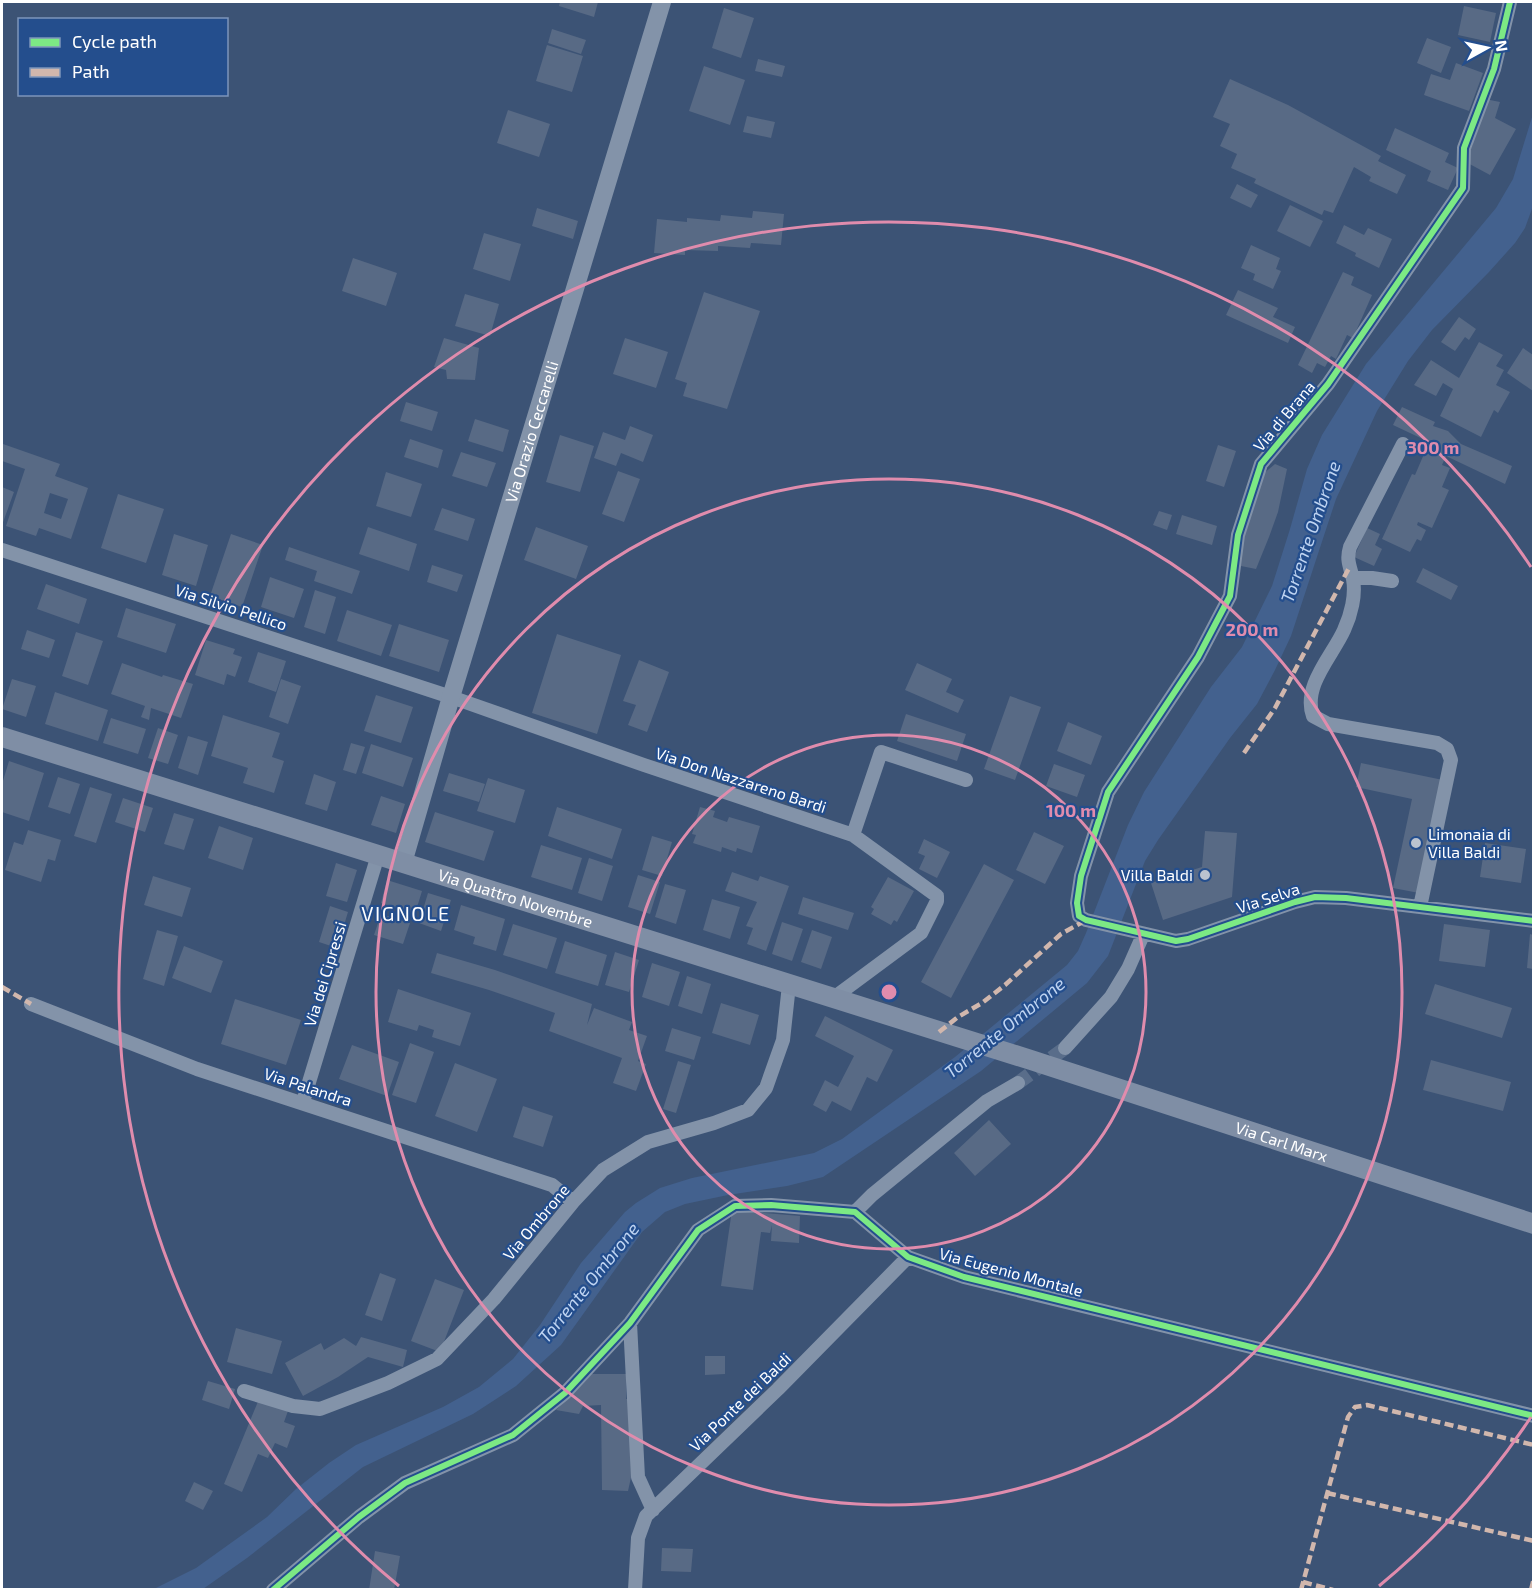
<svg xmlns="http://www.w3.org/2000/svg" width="1535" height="1591" viewBox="0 0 1535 1591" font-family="'Exo 2',sans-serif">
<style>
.water{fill:#43618e}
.building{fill:#586a85;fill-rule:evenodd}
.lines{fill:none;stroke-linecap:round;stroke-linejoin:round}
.minor-tunnel{stroke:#596d8a;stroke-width:14;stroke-dasharray:14 7;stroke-linecap:butt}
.minor{stroke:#8393a9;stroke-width:14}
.tertiary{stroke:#8393a9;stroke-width:18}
.secondary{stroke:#7f8ea5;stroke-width:20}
.quiet{stroke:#d1b7ad;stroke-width:4.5;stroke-dasharray:9 4.5;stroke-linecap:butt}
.cycleway-casing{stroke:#244e8d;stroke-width:10}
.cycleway{stroke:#7ce984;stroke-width:6}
.ring{fill:none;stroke:#e08cad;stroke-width:3}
.poi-dot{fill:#bbc3cf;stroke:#244e8d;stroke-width:2}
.labels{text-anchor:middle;stroke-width:4.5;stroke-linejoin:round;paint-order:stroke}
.street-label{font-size:16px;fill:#fff;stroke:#244e8d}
.poi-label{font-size:16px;fill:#fff;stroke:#244e8d;text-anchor:start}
.water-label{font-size:18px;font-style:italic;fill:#bfd4f2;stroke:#244e8d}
.quarter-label{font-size:20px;letter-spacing:1.5px;fill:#fff;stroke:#244e8d}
.centre{fill:#e08cad;stroke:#244e8d;stroke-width:3}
.ring-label{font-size:18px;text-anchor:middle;font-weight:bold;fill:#e08cad;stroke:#244e8d;stroke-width:4.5;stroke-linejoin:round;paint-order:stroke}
</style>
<rect width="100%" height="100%" fill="#3c5375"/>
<path class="water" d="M1533,114V206L1525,228L1515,243L1489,272L1432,330L1408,361L1377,411L1336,499L1291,636L1275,670L1257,704L1230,738L1158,840L1145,861L1108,956L1087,983L981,1071L823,1177L787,1186L728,1195L685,1204L665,1212L642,1232L561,1345L516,1386L473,1414L363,1467L247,1558L203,1589L152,1590L196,1568L267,1517L296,1489L329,1463L356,1445L443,1407L479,1387L513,1359L540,1325L581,1263L625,1212L636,1203L660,1188L692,1178L814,1153L842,1139L955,1057L1067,965L1078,951L1086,933L1128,825L1144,792L1211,687L1242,647L1272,586L1290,529L1307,469L1322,435L1366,364L1496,208L1513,179Z"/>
<path class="building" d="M560,2H598L594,17L559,6Z
M1464,6L1496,13L1490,42L1458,35Z
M724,8L754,18L741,58L712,48Z
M552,29L586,40L581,54L548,43Z
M1427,38L1451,47L1441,73L1417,63Z
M547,45L583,56L572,92L536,81Z
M758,59L785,66L782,77L755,71Z
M1456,63L1483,73L1469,111L1424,95L1431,74L1450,80Z
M704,66L745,80L730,125L689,111Z
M1230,79L1288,105L1381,156L1378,161L1406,175L1397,194L1369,181L1371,177L1354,167L1333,213L1324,210L1322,215L1254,183L1256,179L1231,168L1237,154L1220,146L1230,124L1213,117Z
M1485,99L1500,102L1495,118L1516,129L1490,175L1464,161L1473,144L1471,143Z
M508,110L550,124L539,157L497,143Z
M747,116L775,122L771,138L743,132Z
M1395,128L1449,153L1445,162L1458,168L1448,190L1427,181L1431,171L1386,150Z
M1237,184L1258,195L1251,208L1230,198Z
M1290,205L1323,221L1310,247L1277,231Z
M537,208L578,221L573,239L532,226Z
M753,211L784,214L781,245L751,243L750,248L718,246V251L685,250V255L654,253L657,219L687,222V218L720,221L721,215L752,218Z
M1344,225L1364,235L1368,228L1392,239L1379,268L1355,256L1356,253L1336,243Z
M484,233L521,244L510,281L473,269Z
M1251,245L1280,258L1276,269L1281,271L1273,289L1253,280L1255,274L1241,268Z
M353,258L397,273L386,306L342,291Z
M1343,272L1354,277L1351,285L1372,295L1353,338L1347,335L1336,359L1331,356L1325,367L1317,363L1312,373L1298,365Z
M1238,290L1278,308L1273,317L1295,327L1288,343L1226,315Z
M704,292L760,311L727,409L683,396L687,383L675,379Z
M465,294L499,304L490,336L455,326Z
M1459,317L1476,329L1469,340L1465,337L1455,351L1441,342Z
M444,338L479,348L475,380L447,379L446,370L434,367Z
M625,338L668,352L656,388L613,374Z
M1479,342L1503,355L1496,366L1504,370L1496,385L1510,392L1498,413L1494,410L1481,437L1440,416L1453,389L1443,383L1436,396L1414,385L1431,360L1459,378Z
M1523,348L1533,355V391L1507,373Z
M406,402L438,412L432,431L400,421Z
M1402,407L1435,422L1433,426L1448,431L1461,444L1512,466L1505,484L1446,456L1442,465L1450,468L1442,487L1449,490L1432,528L1418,522L1417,525L1426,530L1421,541L1417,539L1410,552L1382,539L1412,474L1415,475L1427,447L1425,446L1427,441L1393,425Z
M475,419L509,430L503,452L468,441Z
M630,426L653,435L643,462L621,453L616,466L594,458L603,432L625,440Z
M560,435L594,446L580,492L546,482Z
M410,439L443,450L438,468L404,457Z
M3,444L60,464L55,476L88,488L71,539L39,528L36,536L6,526L25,469L2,461ZM50,493L68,499L61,519L44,513Z
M1218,445L1236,451L1224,487L1206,481Z
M461,452L496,463L487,487L452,476Z
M1275,464L1287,469L1278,512L1269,537L1256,569L1236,565L1239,544L1263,474Z
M618,471L640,479L624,522L602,514Z
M386,472L422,484L411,517L376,506Z
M2,487L14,492L2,525Z
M118,494L164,509L146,563L101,548Z
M442,508L475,519L468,541L434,530Z
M1159,511L1172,515L1167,530L1153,525Z
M1182,515L1217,526L1212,545L1176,534Z
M368,527L417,544L409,571L359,554Z
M536,527L588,546L576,579L524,560Z
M1367,528L1380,534L1375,545L1382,549L1374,566L1354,557Z
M174,534L208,545L196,586L162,575Z
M231,534L263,545L242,607L210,596Z
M289,547L360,571L352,594L314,581L317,571L285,560Z
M432,565L463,575L457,592L427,582Z
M1423,568L1458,586L1451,600L1416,582Z
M270,577L304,589L294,618L261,607Z
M46,584L87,599L79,624L37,609Z
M315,590L336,597L325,634L304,627Z
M126,608L176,624L166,653L117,637Z
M347,610L392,625L381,656L337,641Z
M399,624L449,640L439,672L389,656Z
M27,630L55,640L49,658L21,649Z
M76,632L103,641L88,685L62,676Z
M557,634L621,655L597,734L532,713Z
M206,640L235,649L233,654L242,657L235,677L227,674L224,685L195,675Z
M258,652L286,661L276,692L248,682Z
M639,660L669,672L647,732L628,725L636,705L623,701Z
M122,663L162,677L163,675L193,684L181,718L151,708L149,720L141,717L145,706L111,694Z
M917,663L952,679L946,692L964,700L958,713L905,690Z
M12,679L36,686L26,717L2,709Z
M281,679L301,686L288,724L269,717Z
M55,692L108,710L98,741L45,724Z
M376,695L413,707L401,743L364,731Z
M1010,696L1041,707L1015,780L984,769Z
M906,714L966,734L957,761L897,741Z
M223,715L280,733L272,757L284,761L274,793L243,783L248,768L211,756Z
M111,718L146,729L138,754L103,743Z
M1068,722L1102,736L1091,765L1057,751Z
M158,728L178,735L168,764L148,758Z
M188,736L208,742L198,775L178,768Z
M351,743L365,747L356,774L343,770Z
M371,744L413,758L403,787L362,773Z
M9,761L44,773L29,821L2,812V784Z
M1361,763L1443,780L1419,893L1393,888L1412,799L1356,787Z
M1054,764L1085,775L1077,797L1046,786Z
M449,773L485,784L479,802L443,791Z
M314,774L336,782L327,811L305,804Z
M58,777L80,784L70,814L48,807Z
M488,778L525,790L515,823L477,811Z
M90,787L112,794L96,843L74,836Z
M381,796L405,804L396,833L371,825Z
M123,798L153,808L145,832L115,822Z
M557,807L622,829L612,859L548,836Z
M700,807L715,811L713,817L727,822L729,817L760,826L752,853L737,848L736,852L722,847L721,852L693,843L696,835L692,834Z
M435,812L494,831L484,861L425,842Z
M174,813L194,819L184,850L164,844Z
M219,826L253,838L243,870L208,858Z
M28,830L61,840L55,861L48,859L41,882L5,870L14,842L23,845Z
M1205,831L1237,833L1232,897L1163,920L1151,883L1202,867Z
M1034,832L1064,846L1045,884L1016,870Z
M652,836L672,842L662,876L642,870Z
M924,839L950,852L937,878L919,869L925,856L918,853Z
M1485,843L1526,849L1521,883L1480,877Z
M541,845L582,858L572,890L531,877Z
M589,858L613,866L602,901L578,893Z
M336,863L357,870L347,902L326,896Z
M984,864L1014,880L951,998L921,982Z
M732,872L758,881L760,876L789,886L766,951L747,944L753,928L746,926L757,902L725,891Z
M638,875L660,882L650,914L628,907Z
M153,876L191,888L182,917L144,905Z
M888,877L914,891L897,922L894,920L891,925L871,914L874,909L871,907Z
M387,880L422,891L415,914L381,903Z
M665,884L686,890L676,924L655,917Z
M428,893L451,900L441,931L419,923Z
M803,897L854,913L848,930L798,914Z
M712,899L740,907L730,939L703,930Z
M461,905L505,919L496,951L473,944L475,937L454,930Z
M330,906L348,912L337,948L319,942Z
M381,914L410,923L403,944L374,935Z
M782,922L803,929L792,961L772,954Z
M513,924L557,938L547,969L503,955Z
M1444,924L1490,930L1485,967L1439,961Z
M157,930L178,936L164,986L143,979Z
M812,930L832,937L821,969L801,962Z
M1530,934L1533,935V969L1527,968Z
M565,941L607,955L598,986L555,973Z
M184,946L223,961L211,993L172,978Z
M615,952L639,960L629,992L605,985Z
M437,953L495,970L592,1004L587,1025L594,1008L632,1022L629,1030L647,1036L638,1061L646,1064L636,1091L613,1083L622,1058L549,1031L555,1013L489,990L431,973Z
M652,963L680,972L669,1006L642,997Z
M687,976L711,984L702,1014L678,1006Z
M1435,984L1512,1008L1502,1038L1425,1014Z
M398,989L471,1013L460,1046L432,1037L434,1030L419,1025L417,1031L388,1022Z
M235,999L301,1020L286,1065L221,1044Z
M721,1003L759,1015L750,1045L712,1033Z
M825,1016L893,1050L877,1082L867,1077L851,1111L832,1101L826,1112L813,1105L825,1080L838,1087L854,1056L815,1036Z
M672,1028L701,1037L694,1060L665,1051Z
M410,1043L434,1052L416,1103L392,1095Z
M352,1045L399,1062L387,1096L339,1079Z
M1431,1060L1511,1082L1503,1111L1423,1090Z
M678,1061L691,1065L676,1113L663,1109Z
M455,1063L497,1079L477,1132L435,1116Z
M523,1106L553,1116L543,1147L513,1137Z
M989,1120L1011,1144L975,1176L954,1153Z
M732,1210L800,1216L799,1243L771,1241L772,1225L770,1233L761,1232L753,1290L721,1286Z
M380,1273L396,1279L382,1321L365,1315Z
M435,1279L464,1290L440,1352L411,1341Z
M236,1328L282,1341L272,1374L227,1362Z
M361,1337L407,1350L403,1367L368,1357L338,1377L303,1396L285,1363L321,1343L324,1350L344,1338L356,1346Z
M705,1356H725V1374L705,1375Z
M592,1374H626V1399H630L632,1473L628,1491L602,1490L601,1405L583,1406L579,1414L556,1410Z
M208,1381L235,1389L229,1409L202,1400Z
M259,1399L288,1411L284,1422L295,1426L287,1448L275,1443L268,1458L258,1454L242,1492L224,1484Z
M194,1482L213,1491L203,1510L185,1501Z
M662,1548L693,1549L691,1572L661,1571Z
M375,1551L400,1556L394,1590H369Z"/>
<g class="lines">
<path class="minor-tunnel" d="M1018,1083L1065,1048"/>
<path class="minor" d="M1510,2L1494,69L1464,148L1463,188L1328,384L1261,464L1238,535L1230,596L1198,657L1108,792L1081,876L1077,903L1079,916L1086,920L1176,941L1188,939L1295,902L1315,897L1346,898L1534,921
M1403,444L1350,547C1346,560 1350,566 1353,579C1356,595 1351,615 1344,630C1333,655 1302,686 1313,716L1328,724L1437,743L1447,749L1451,760L1420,907
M2,550L451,697L644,765L853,835L881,752L966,780
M1353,578H1372L1392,581
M832,999L921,933L937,901V896L853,835
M31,1004L197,1069L552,1185L573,1202
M1065,1048L1111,997L1128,969L1143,935
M303,1102L378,855
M855,1212L872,1195L987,1101L1018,1083
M630,1323L638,1477L653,1510
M244,1391L293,1406L320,1409L388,1383L437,1359L494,1299L573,1202L603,1170L648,1142L714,1123L748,1110L766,1088L783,1040L789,985
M273,1590L359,1517L405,1483L513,1435L565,1393L630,1323L698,1230L735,1206L771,1205L855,1212L908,1257L964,1277L1534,1416
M635,1590L638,1538L646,1516L778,1389L908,1257"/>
<path class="tertiary" id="s1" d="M403,863L451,697L662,2"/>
<path class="secondary" id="s2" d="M2,737L1031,1060L1534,1224"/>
<path class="quiet" d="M1244,753L1275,708L1349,568
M2,987L31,1004
M939,1032L958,1017L982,1003L1005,985L1061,934L1086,920
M1327,1493L1534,1541
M1303,1582L1333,1590
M1301,1590L1348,1417L1355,1407L1367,1405L1534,1445
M1531,1590L1534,1578"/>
<defs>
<path id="cycleway" d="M1510,2L1494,69L1464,148L1463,188L1328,384L1261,464L1238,535L1230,596L1198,657L1108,792L1081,876L1077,903L1079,916L1086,920L1176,941L1188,939L1295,902L1315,897L1346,898L1534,921
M273,1590L359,1517L405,1483L513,1435L565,1393L630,1323L698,1230L735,1206L771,1205L855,1212L908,1257L964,1277L1534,1416"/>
</defs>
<use href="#cycleway" class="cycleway-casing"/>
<use href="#cycleway" class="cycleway"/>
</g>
<g class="ring">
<circle cx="889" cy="992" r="257"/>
<circle cx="889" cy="992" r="513"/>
<path d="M1531 1417A770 770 0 0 1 1379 1586M399 1586A770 770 0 1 1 1531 567"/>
</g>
<g class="poi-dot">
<circle cx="1416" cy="843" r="6"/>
<circle cx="1205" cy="875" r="6"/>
</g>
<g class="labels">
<g class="street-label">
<text transform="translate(1284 416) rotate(-50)" y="6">Via di Brana</text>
<text dy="6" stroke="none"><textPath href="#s1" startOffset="450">Via Orazio Ceccarelli</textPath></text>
<text transform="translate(231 607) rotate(18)" y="6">Via Silvio Pellico</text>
<text transform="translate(741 780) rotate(18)" y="6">Via Don Nazzareno Bardi</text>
<text transform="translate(1268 898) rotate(-18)" y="6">Via Selva</text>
<text dy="6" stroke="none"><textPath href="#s2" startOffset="538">Via Quattro Novembre</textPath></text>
<text transform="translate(325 974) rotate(-73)" y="6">Via dei Cipressi</text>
<text transform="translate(308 1087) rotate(18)" y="6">Via Palandra</text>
<text dy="6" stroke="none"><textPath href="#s2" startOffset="1342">Via Carl Marx</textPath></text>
<text transform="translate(536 1222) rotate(-50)" y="6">Via Ombrone</text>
<text transform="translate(1011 1272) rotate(15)" y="6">Via Eugenio Montale</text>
<text transform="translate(740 1402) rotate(-44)" y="6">Via Ponte dei Baldi</text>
</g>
<g class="poi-label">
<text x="1428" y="840">Limonaia di<tspan x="1428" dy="18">Villa Baldi</tspan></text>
<text x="1193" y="881" text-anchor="end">Villa Baldi</text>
</g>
<g class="water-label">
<text transform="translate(1311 532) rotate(-71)" y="6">Torrente Ombrone</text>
<text transform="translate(1005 1028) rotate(-39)" y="6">Torrente Ombrone</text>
<text transform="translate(589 1283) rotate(-51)" y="6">Torrente Ombrone</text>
</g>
<g class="quarter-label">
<text x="406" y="921">VIGNOLE</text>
</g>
</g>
<circle cx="889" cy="992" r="9" class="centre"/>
<g class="ring-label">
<text x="1433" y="454">300 m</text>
<text x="1252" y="636">200 m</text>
<text x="1071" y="817">100 m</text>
</g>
<rect width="1535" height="1591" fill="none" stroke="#ffffff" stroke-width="6"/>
<rect x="18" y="18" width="210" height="78" fill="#244e8d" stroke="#7c95bb" stroke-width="1.5"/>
<rect x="30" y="38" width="30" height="9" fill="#7ce984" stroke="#7c95bb" stroke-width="1.5"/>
<text x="72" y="48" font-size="18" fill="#ffffff">Cycle path</text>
<rect x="30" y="68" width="30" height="9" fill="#d1b7ad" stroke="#7c95bb" stroke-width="1.5"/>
<text x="72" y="78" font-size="18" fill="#ffffff">Path</text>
<g transform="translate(1487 48) rotate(82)" stroke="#244e8d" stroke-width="4.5" paint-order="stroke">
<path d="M0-4.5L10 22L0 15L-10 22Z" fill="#ffffff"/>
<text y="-9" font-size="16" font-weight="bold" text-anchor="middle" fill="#ffffff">N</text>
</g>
</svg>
